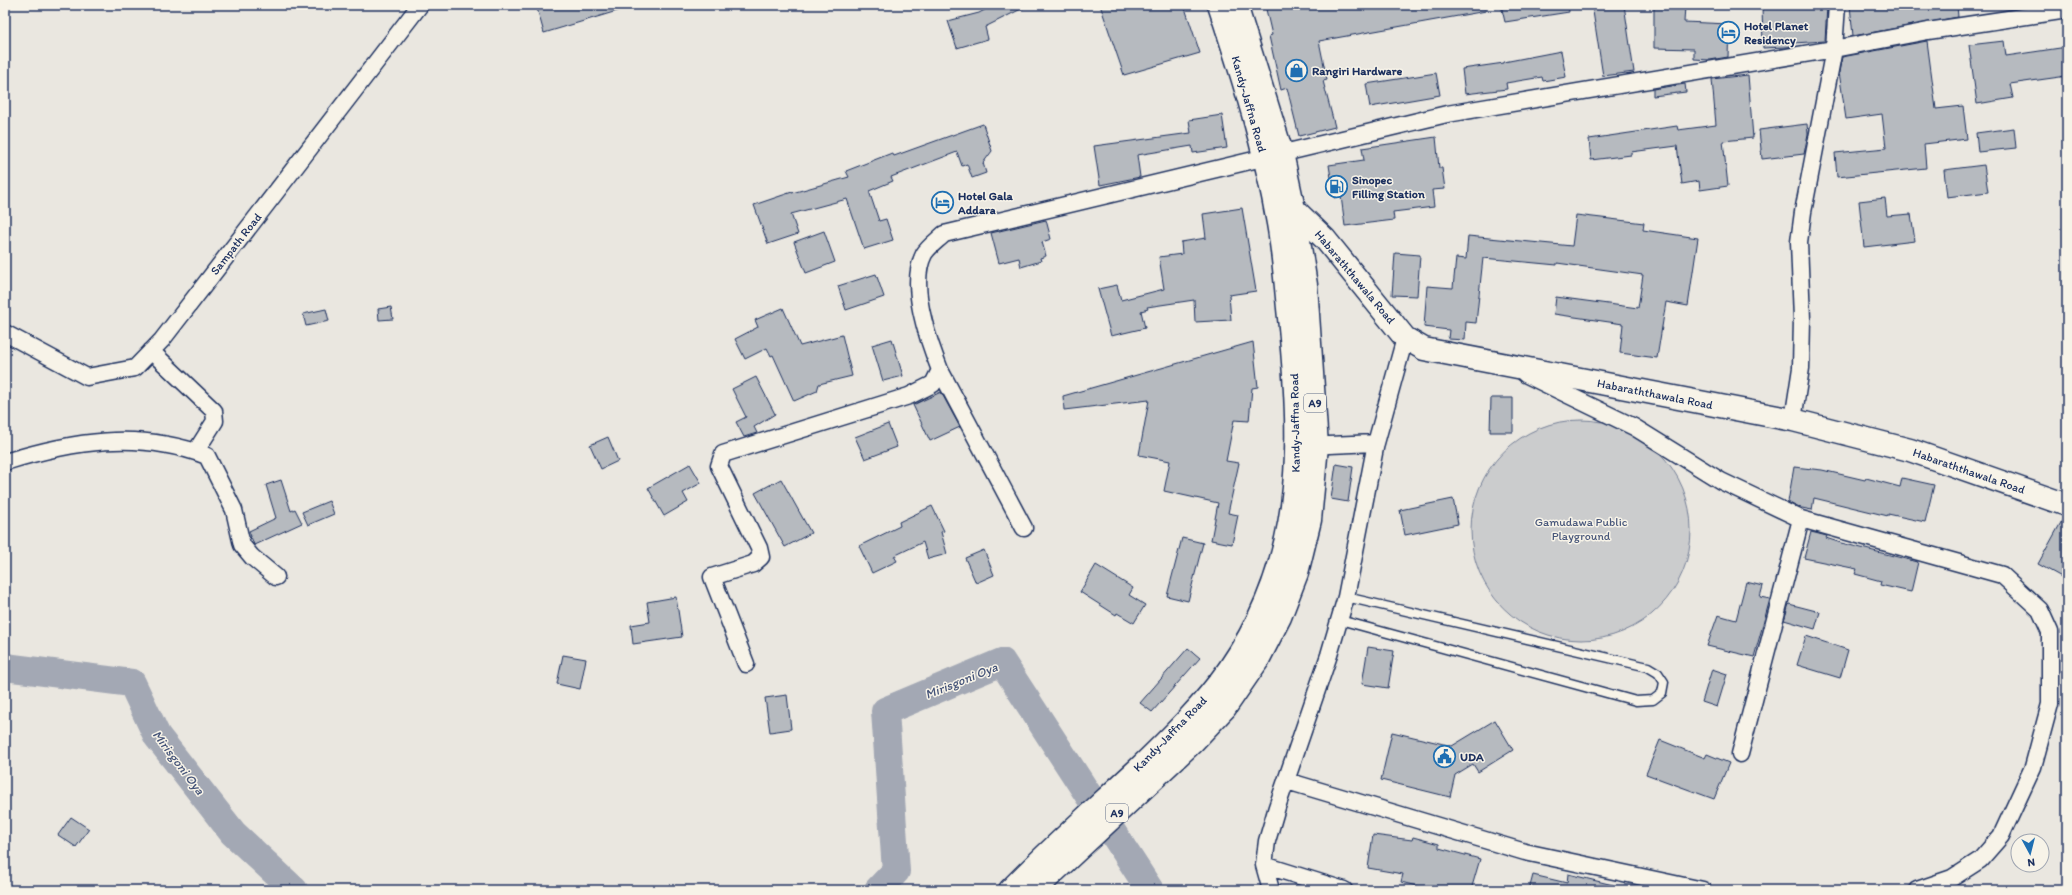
<svg xmlns="http://www.w3.org/2000/svg" width="2072" height="895" viewBox="0 0 2072 895" font-family="Itim,sans-serif">
<style>
.green{fill:#cbcccd;stroke:#737e96}
.lines{fill:none;stroke-linecap:round;stroke-linejoin:round}
.river{stroke:#a3a8b4;stroke-width:28}
.building{fill:#b6babf;stroke:#1b2f5e}
.lane-casing{stroke:#1b2f5e;stroke-width:11}
.street-casing{stroke:#1b2f5e;stroke-width:19}
.secondary-casing{stroke:#1b2f5e;stroke-width:25}
.highway-casing{stroke:#1b2f5e;stroke-width:25}
.lane{stroke:#f7f3e8;stroke-width:8}
.street{stroke:#f7f3e8;stroke-width:16}
.secondary{stroke:#f7f3e8;stroke-width:22}
.highway{stroke:#f7f3e8;stroke-width:22}
.labels{text-anchor:middle;stroke-width:3;stroke-linejoin:round;paint-order:stroke}
.shield{fill:#f7f3e8;stroke:#5d6a87;stroke-width:1}
.shield-label{font-size:11px;font-weight:bold;fill:#1b2f5e}
.poi-label{font-size:12px;font-weight:bold;fill:#1b2f5e;stroke:#f7f3e8;text-anchor:start}
.street-label{font-size:12px;fill:#1b2f5e;stroke:#f7f3e8}
.park-label{font-size:12px;fill:#47567a;stroke:#f7f3e8}
.water-label{font-size:13px;font-style:italic;fill:#445378;stroke:#f7f3e8}
</style>
<rect width="100%" height="100%" fill="#eae7e0"/>
<filter id="ink" filterUnits="userSpaceOnUse"><feTurbulence type="fractalNoise" baseFrequency=".025" numOctaves="2"/><feDisplacementMap in="SourceGraphic" scale="8" xChannelSelector="R" yChannelSelector="G"/><feConvolveMatrix kernelMatrix="1 2 1 2 8 2 1 2 1" color-interpolation-filters="sRGB"/></filter>
<g filter="url(#ink)">
<path class="green" d="M1471 530a110 110 0 1 1 220 0a110 110 0 1 1-220 0Z"/>
<g class="lines">
<path class="river" d="M5,667L132,683L157,736L233,833L294,890
M878,890L896,871L885,711L1002,662L1150,890"/>
</g>
<path class="building" d="M548,5H626L627,8L544,33L537,8Z
M994,5H1029L985,27L988,39L957,48L948,21L979,13Z
M1100,5H1184L1200,53L1124,75Z
M1265,5H1485L1486,11L1319,41L1327,80L1323,81L1335,127L1299,136L1287,88L1281,90L1269,36L1272,35Z
M1501,5H1568L1569,12L1505,22Z
M1592,5H1624L1634,72L1603,76Z
M1654,5L1685,6L1684,22L1729,24L1728,57L1710,60L1694,59V49L1654,48Z
M1762,5H1827L1825,41L1794,43V46L1786,47L1763,48Z
M1850,5H1957L1958,17L1853,36Z
M1927,41L1936,109L1963,106L1967,139L1924,144L1926,168L1837,177L1835,153L1886,148L1882,114L1846,119L1839,72L1842,57Z
M2004,41L2006,56L2067,47V76L2010,84L2013,98L1977,104L1969,45Z
M1561,51L1566,77L1543,81L1542,77L1506,83L1507,89L1465,94L1462,69L1504,63V62Z
M1436,73L1440,95L1370,107L1366,84Z
M1748,75L1753,138L1723,141L1728,186L1700,190L1699,181L1682,184L1677,146L1631,152V155L1591,160L1589,139L1677,126L1678,130L1716,125L1712,79Z
M1685,84L1686,92L1653,96V89Z
M1222,115L1227,148L1193,153L1192,146L1137,155L1140,177L1100,185L1094,146L1191,133L1189,120Z
M983,124L992,151L983,163L986,173L972,178L967,164L962,166L957,152L891,177L893,181L869,191L879,221L886,219L893,240L864,249L847,199L791,214L798,234L768,244L754,205L792,192V193L849,177L846,171L892,153L894,156Z
M1807,124L1808,134L1804,154L1762,159L1759,130Z
M2014,128L2016,148L1978,152L1976,133Z
M1436,137L1439,168H1442L1445,189L1432,190L1434,207L1393,212L1394,220L1345,226L1341,196L1334,198L1329,165L1364,160L1362,148Z
M1984,165L1988,192L1947,197L1944,170Z
M1885,198L1887,216L1911,214L1915,241L1864,247L1859,201Z
M1242,208L1256,291L1229,295L1231,320L1195,322L1194,300L1147,307L1148,309L1141,311L1145,328L1111,336L1098,289L1117,285L1121,300L1164,289L1159,257L1182,254L1181,242L1206,238L1203,214Z
M1576,215L1644,223L1643,230L1698,238L1688,306L1666,302L1657,358L1620,353L1623,324L1554,314L1556,297L1638,308L1643,275L1557,263V265L1483,258L1476,323L1466,322L1465,340L1448,339L1449,330L1424,327L1427,286L1453,288L1456,258L1466,259L1468,236L1572,246Z
M1046,220L1051,239L1042,242L1046,256L1040,258L1041,261L1021,267L1019,258L999,263L991,233Z
M824,231L835,262L806,273L794,242Z
M1395,253L1420,255L1417,296L1392,295Z
M876,274L884,297L846,310L838,286Z
M391,307L393,319L379,320L378,309Z
M783,308L800,346L842,335L852,376L819,384L817,391L794,401L773,355L771,356L767,348L745,359L735,339L758,327L755,320Z
M326,309L329,321L306,326L303,314Z
M892,339L903,376L883,381L872,345Z
M1253,342L1258,387L1252,388L1249,421L1234,420L1226,461L1239,463L1228,513L1238,515L1232,544L1211,540L1218,503L1164,491L1170,461L1139,455L1149,400L1064,410L1063,396Z
M756,377L775,414L754,427L757,433L744,437L736,422L746,417L732,389Z
M941,392L960,427L930,441L913,405Z
M1491,398H1513V432H1490Z
M888,424L897,447L865,459L855,437Z
M608,437L618,461L601,469L590,445Z
M690,464L701,483L683,493L688,502L664,516L648,488Z
M1336,464L1353,467L1348,502L1331,499Z
M1794,467L1822,470L1865,480L1866,478L1900,487L1902,478L1934,485L1925,522L1888,514V516L1814,498L1812,510L1797,507L1788,502Z
M781,479L811,533L785,547L755,493Z
M281,480L291,511L295,509L302,523L254,545L249,531L276,518L266,485Z
M1453,499L1458,524L1405,535L1400,510Z
M329,501L334,514L308,525L302,512Z
M932,506L944,531L941,532L947,554L928,559L923,542L894,556L897,561L872,573L859,546L900,526L899,522Z
M2064,517H2067V580L2038,564Z
M1811,532L1827,536L1826,538L1841,543L1918,562L1911,592L1880,585L1881,581L1855,574L1857,569L1804,558Z
M1182,538L1203,543L1188,601L1167,596Z
M984,550L994,575L976,583L965,558Z
M1096,565L1133,588L1129,595L1145,605L1134,623L1117,613L1116,615L1080,592Z
M1746,582L1763,586L1760,597L1770,599L1754,657L1707,646L1718,615L1736,620Z
M676,597L682,637L633,644L631,625L650,622L647,602Z
M1789,604L1820,612L1815,629L1784,620Z
M1806,636L1848,650L1840,678L1797,665Z
M1368,647L1394,651L1388,688L1362,684Z
M1188,648L1200,658L1152,712L1140,703Z
M563,655L586,659L580,689L557,684Z
M1712,669L1727,674L1717,707L1702,702Z
M787,695L791,729L770,732L765,698Z
M1495,720L1513,750L1478,772L1473,764L1455,775L1450,797L1381,780L1392,732L1452,746Z
M1660,740L1705,758L1707,754L1729,763L1714,799L1646,774Z
M71,817L89,829L76,847L58,835Z
M1373,835L1412,840L1413,837L1439,844V848L1480,859L1471,890H1432L1401,882L1403,874L1368,868Z
M1568,874L1613,885V890H1529L1533,875L1567,883Z"/>
<g class="lines">
<defs>
<path id="lane" d="M1340,620L1636,701L1653,700L1662,693L1664,682L1658,673L1648,667L1346,597"/>
<path id="street" d="M5,333L87,377L135,368L162,340L420,5
M151,351L214,411L215,421L196,451
M940,370L1024,528
M1525,374L1634,427L1721,481L1801,519L2002,575L2040,610L2050,632V704L2033,767L2001,836L1980,860L1952,878L1917,890
M1793,420L1801,368L1802,319L1799,242L1803,212L1834,49L1837,5
M1306,446L1376,443
M5,462C73,441 138,430 207,456L234,510L242,545L252,557L276,577
M746,664L712,577L753,564L761,557L759,548L719,466L723,454L909,396L933,384L940,370C928,340 908,285 924,254C928,247 938,240 944,234L1447,114L1834,49L1928,31L2067,10
M1740,754L1801,519
M1287,781L1525,852L1703,890
M1264,865L1344,890
M1271,890L1264,865L1267,841L1277,807L1329,655L1346,597L1376,443L1405,338"/>
<path id="secondary" d="M1294,209L1325,239L1405,338L1424,349L1793,420L1910,450L2067,505"/>
<path id="highway" d="M1010,890C1051,848 1095,809 1138,769C1170,738 1203,706 1229,669C1304,560 1302,453 1290,327C1286,292 1284,257 1278,223C1265,148 1243,77 1219,5
M1035,890L1193,742L1225,708L1258,660L1280,617L1297,573L1310,520L1317,446L1306,285L1294,209L1282,153L1236,5"/>
</defs>
<use href="#lane" class="lane-casing"/>
<use href="#street" class="street-casing"/>
<use href="#secondary" class="secondary-casing"/>
<use href="#highway" class="highway-casing"/>
<use href="#lane" class="lane"/>
<use href="#street" class="street"/>
<use href="#secondary" class="secondary"/>
<use href="#highway" class="highway"/>
</g>
</g>
<defs>
<symbol id="hotel-ring" viewBox="-11 -11 22 22"><circle r="9.5" fill="#f7f3e8" stroke="#1f6fb2" stroke-width="1.5"/><path d="M-6-4.5h1.5V1H6V5H4.5V3h-9V5H-6ZM-4 0a1.8 1.8 0 1 1 3.6 0ZM.5 0V-2.5h3Q6-2.5 6 0Z" fill="#1f6fb2"/></symbol>
<symbol id="shop-ring" viewBox="-11 -11 22 22"><circle r="9.5" fill="#f7f3e8" stroke="#1f6fb2" stroke-width="1.5"/><path d="M-5-2.5h2.3a2.7 3.5 0 0 1 5.4 0H5L5.5 6h-11ZM-1.5-2.5h3a1.5 2.3 0 0 0-3 0Z" fill="#1f6fb2"/></symbol>
<symbol id="fuel-ring" viewBox="-11 -11 22 22"><circle r="9.5" fill="#f7f3e8" stroke="#1f6fb2" stroke-width="1.5"/><path d="M-5.5-6h7V0h2V4h1.3V-2.5L3-4.5l.8-.8L6-3V5H2.5V1h-1V6h-7ZM-4.2-4.7v3.2H.2V-4.7Z" fill="#1f6fb2"/></symbol>
<symbol id="civic-ring" viewBox="-11 -11 22 22"><circle r="9.5" fill="#f7f3e8" stroke="#1f6fb2" stroke-width="1.5"/><path d="M-.6-6.5H3V-4.5H.6V-3L4-1V1h2V6H-6V1h2V-1L-.6-3ZM-1.2 2.5V6h2.4V2.5Z" fill="#1f6fb2"/></symbol>
</defs>
<g fill-rule="evenodd">
<use href="#hotel-ring" x="1716" y="20" width="25" height="25"/>
<use href="#shop-ring" x="1284" y="58" width="25" height="25"/>
<use href="#fuel-ring" x="1324" y="174" width="25" height="25"/>
<use href="#hotel-ring" x="930" y="190" width="25" height="25"/>
<use href="#civic-ring" x="1432" y="744" width="25" height="25"/>
</g>
<g class="labels">
<g class="shield">
<rect x="1304" y="394" width="22" height="18" rx="3"/>
<rect x="1106" y="804" width="22" height="18" rx="3"/>
</g>
<g class="shield-label">
<text x="1315" y="407">A9</text>
<text x="1117" y="817">A9</text>
</g>
<g class="poi-label">
<text x="1744" y="30">Hotel Planet<tspan x="1744" dy="14">Residency</tspan></text>
<text x="1312" y="75">Rangiri Hardware</text>
<text x="1352" y="184">Sinopec<tspan x="1352" dy="14">Filling Station</tspan></text>
<text x="958" y="200">Hotel Gala<tspan x="958" dy="14">Addara</tspan></text>
<text x="1460" y="761">UDA</text>
</g>
<g class="street-label">
<text transform="translate(1249 104) rotate(74)" y="4">Kandy-Jaffna Road</text>
<text transform="translate(236 244) rotate(-52)" y="4">Sampath Road</text>
<text transform="translate(1355 277) rotate(50)" y="4">Habaraththawala Road</text>
<text transform="translate(1655 394) rotate(11)" y="4">Habaraththawala Road</text>
<text transform="translate(1295 423) rotate(-91)" y="4">Kandy-Jaffna Road</text>
<text transform="translate(1969 471) rotate(19)" y="4">Habaraththawala Road</text>
<text transform="translate(1170 734) rotate(-46)" y="4">Kandy-Jaffna Road</text>
</g>
<g class="park-label">
<text x="1581" y="526">Gamudawa Public<tspan x="1581" dy="14">Playground</tspan></text>
</g>
<g class="water-label">
<text transform="translate(961 680) rotate(-22)" y="5">Mirisgoni Oya</text>
<text transform="translate(179 762) rotate(53)" y="5">Mirisgoni Oya</text>
</g>
</g>
<rect width="2072" height="895" fill="none" stroke="#f7f3e8" stroke-width="20"/>
<rect x="10" y="10" width="2052" height="875" fill="none" stroke="#1b2f5e" stroke-width="1.5" filter="url(#ink)"/>
<g transform="translate(2030 853) rotate(173)"><circle r="19" fill="#f7f3e8" stroke="#9fa5b1"/>
<path d="M0-3L7 15L0 10L-7 15Z" fill="#1f6fb2"/>
<text y="-6" font-size="11" font-weight="bold" text-anchor="middle" fill="#1b2f5e">N</text>
</g>
</svg>
